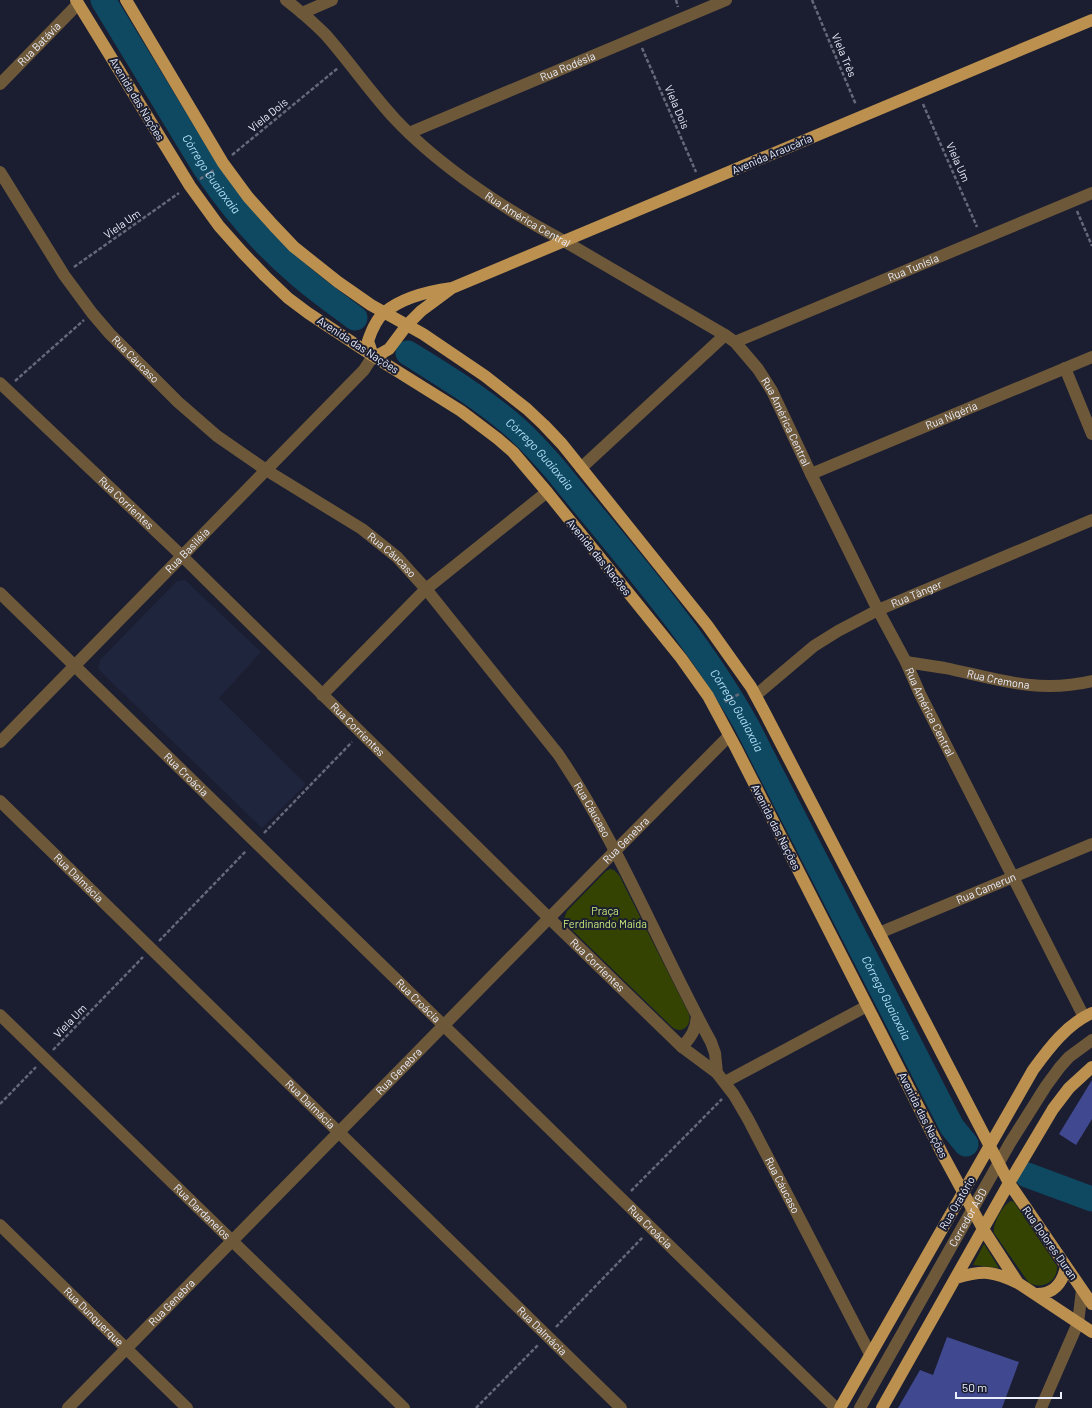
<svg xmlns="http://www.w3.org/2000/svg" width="1092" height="1408" viewBox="0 0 1092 1408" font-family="Barlow,sans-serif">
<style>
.built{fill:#20253e}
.green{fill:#344302}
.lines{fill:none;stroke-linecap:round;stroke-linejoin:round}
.river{stroke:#0e4961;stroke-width:25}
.building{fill:#404990}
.path{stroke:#656879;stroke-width:2.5;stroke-dasharray:4 2;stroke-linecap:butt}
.minor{stroke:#6d583a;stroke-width:12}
.major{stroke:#bc904e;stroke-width:12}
.labels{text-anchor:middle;stroke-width:4;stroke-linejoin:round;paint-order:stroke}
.street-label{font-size:11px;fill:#ebeffc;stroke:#1b1e31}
.park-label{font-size:11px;fill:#caed7b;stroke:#1b1e31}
.water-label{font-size:12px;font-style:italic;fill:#b3e1f9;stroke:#1b1e31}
</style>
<rect width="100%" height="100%" fill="#1b1e31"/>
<path class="built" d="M185,580L261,652L219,698L306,784L262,828L98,669L100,660L177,581Z"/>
<path class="green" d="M610,869L614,870L619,875L689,1014C692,1025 682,1035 672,1027L566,924L564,919L567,911L606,871Z
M1011,1201L1014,1202L1057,1266C1058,1281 1043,1290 1029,1283L994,1233C992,1225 1003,1204 1011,1201Z
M984,1244L999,1268L973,1265Z"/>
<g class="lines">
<g class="river">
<path id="s1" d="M103,0L205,168C231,207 261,242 297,273C315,289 335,303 355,318"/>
<path id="s2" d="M408,353C443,375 478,396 510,423C526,436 541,453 555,469C622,552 695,633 747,726L952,1127L966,1144"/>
<path d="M1027,1175L1092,1199"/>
</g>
</g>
<path class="building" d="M1092,1080V1119L1076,1145L1059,1134Z
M947,1337L1019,1362L1002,1408H898L920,1370L933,1375Z"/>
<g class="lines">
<path class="path" d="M676,0L678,7
M812,0L856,105
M642,48L696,172
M923,104L977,227
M232,155L338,68
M200,179L214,170
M1077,211L1092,246
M74,267L179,193
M15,381L84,320
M725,702L739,694
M264,833L352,742
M159,941L246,851
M53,1050L143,957
M0,1104L36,1067
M631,1191L722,1099
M556,1327L643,1237
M476,1408L538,1345"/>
<g class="minor">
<path id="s3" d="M286,0C299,10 313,22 325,34C349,61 370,92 395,119C439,166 507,211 564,241L725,335L735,342L758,369L772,391L811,474L878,610L906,662L920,694L1084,1017"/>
<path d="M302,13L332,0"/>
<path id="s4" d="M0,84L78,4"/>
<path id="s5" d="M409,133L726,0"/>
<path id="s6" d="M0,172L64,275L92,313L110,334L178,402L217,436L266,470L362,529L397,557L426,589L558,754C619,844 659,947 711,1042L715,1053L717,1073L734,1095L748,1119L870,1354"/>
<path id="s7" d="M735,342L1092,193"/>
<path d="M1065,368L1092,434"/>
<path id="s8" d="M0,383L182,556L549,918L682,1047L717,1073"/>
<path d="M581,468L725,335"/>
<path id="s9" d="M811,474L1092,357"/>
<path id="s10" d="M0,593L836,1408"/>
<path id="s11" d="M906,662C919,664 932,666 945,668C997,679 1038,694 1092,681"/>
<path d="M322,695L426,589L547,492"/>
<path id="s12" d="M756,695L814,646L838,631L878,610L1092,520"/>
<path id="s13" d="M0,742L364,370L373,356"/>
<path id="s14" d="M0,801L621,1408"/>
<path id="s15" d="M879,933L1092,844"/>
<path id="s16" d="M0,1015L404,1408"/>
<path d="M682,1047C691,1037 696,1030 697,1016"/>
<path d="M725,1082L867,1006"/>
<path id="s17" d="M0,1225L187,1408"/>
<path id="s18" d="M68,1408L615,851L729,736"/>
<path id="s19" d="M860,1408L1010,1143L1046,1086L1060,1067L1069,1057L1092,1040"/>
<path d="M1041,1408L1078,1323L1082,1290"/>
</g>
<path class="major" d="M76,0L190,186L219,226L243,253L265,276L288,298L308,313L373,356L461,411L498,439L513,452L547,492L681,658L708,696L736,748L943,1155L983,1229L1018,1283L1092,1332
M126,0L223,163L248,197L274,226L294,247L338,282L371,305L423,334L485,376L527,409L544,425L562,444L707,625L751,687L765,713L1009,1183L1092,1304
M452,288C430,291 402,298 385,312C377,318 371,332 368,341L373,356L380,354L389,349L407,325L421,311L452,288L1092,20
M956,1278C983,1270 993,1271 1018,1283
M1035,1294C1053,1295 1063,1283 1066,1266
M840,1408L1033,1070C1049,1048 1067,1024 1092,1013
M882,1408L1009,1183L1053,1109L1069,1088L1092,1067"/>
</g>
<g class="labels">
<g class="street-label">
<text dy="4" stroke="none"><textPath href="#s4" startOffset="56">Rua Batávia</textPath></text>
<text transform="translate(844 55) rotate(67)" y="4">Viela Três</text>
<text dy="4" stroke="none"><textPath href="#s5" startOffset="172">Rua Rodésia</textPath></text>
<text transform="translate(137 99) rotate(59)" y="4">Avenida das Nações</text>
<text transform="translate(677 107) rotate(67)" y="4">Viela Dois</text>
<text transform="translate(268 115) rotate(-39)" y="4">Viela Dois</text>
<text transform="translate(772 154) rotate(-23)" y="4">Avenida Araucária</text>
<text transform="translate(958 162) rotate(66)" y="4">Viela Um</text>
<text dy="4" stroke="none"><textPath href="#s3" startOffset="329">Rua América Central</textPath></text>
<text transform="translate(122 224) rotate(-35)" y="4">Viela Um</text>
<text dy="4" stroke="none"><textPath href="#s7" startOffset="193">Rua Tunísia</textPath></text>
<text transform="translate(358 345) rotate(33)" y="4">Avenida das Nações</text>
<text dy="4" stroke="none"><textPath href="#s6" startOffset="232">Rua Cáucaso</textPath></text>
<text dy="4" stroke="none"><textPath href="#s9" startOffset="152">Rua Nigéria</textPath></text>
<text dy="4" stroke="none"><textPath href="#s3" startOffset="665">Rua América Central</textPath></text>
<text dy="4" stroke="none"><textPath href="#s8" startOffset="174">Rua Corrientes</textPath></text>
<text dy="4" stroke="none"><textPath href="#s13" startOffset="268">Rua Basiléia</textPath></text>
<text dy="4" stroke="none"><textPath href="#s6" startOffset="556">Rua Cáucaso</textPath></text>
<text transform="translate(599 557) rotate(51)" y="4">Avenida das Nações</text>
<text dy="4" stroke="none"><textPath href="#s12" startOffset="191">Rua Tânger</textPath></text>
<text dy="4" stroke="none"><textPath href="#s11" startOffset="94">Rua Cremona</textPath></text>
<text dy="4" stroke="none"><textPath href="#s3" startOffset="989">Rua América Central</textPath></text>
<text dy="4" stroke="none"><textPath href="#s8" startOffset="498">Rua Corrientes</textPath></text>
<text dy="4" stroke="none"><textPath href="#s10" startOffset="260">Rua Croácia</textPath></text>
<text dy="4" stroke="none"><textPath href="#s6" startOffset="881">Rua Cáucaso</textPath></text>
<text transform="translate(776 827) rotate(63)" y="4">Avenida das Nações</text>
<text dy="4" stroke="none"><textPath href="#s18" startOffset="796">Rua Genebra</textPath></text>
<text dy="4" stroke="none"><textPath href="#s14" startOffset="110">Rua Dalmácia</textPath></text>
<text dy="4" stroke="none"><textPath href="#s15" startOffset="116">Rua Camerun</textPath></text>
<text dy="4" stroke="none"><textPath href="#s8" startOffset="834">Rua Corrientes</textPath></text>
<text dy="4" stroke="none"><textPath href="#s10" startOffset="584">Rua Croácia</textPath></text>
<text transform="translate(70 1021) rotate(-46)" y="4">Viela Um</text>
<text dy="4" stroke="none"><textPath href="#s18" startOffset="472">Rua Genebra</textPath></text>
<text dy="4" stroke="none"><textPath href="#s14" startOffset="434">Rua Dalmácia</textPath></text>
<text transform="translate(923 1115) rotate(63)" y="4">Avenida das Nações</text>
<text dy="4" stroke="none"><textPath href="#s6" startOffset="1304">Rua Cáucaso</textPath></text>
<text transform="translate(957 1203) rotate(-60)" y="4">Rua Oratório</text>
<text dy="4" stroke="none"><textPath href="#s16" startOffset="282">Rua Dardanelos</textPath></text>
<text dy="4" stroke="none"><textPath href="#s19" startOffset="219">Corredor ABD</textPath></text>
<text dy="4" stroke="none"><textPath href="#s10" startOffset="908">Rua Croácia</textPath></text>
<text transform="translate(1050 1243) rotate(55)" y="4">Rua Dolores Duran</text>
<text dy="4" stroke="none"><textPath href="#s18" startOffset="148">Rua Genebra</textPath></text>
<text dy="4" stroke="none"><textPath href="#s17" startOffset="131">Rua Dunquerque</textPath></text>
<text dy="4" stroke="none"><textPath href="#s14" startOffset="758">Rua Dalmácia</textPath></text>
</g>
<g class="park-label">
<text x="605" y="915">Praça<tspan x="605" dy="13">Ferdinando Maida</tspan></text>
</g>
<g class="water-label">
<text dy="4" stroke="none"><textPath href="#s1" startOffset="205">Córrego Guaiaxaia</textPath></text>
<text dy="4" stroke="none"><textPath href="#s2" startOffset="167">Córrego Guaiaxaia</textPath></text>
<text dy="4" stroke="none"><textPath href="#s2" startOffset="491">Córrego Guaiaxaia</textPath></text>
<text dy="4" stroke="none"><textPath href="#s2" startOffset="815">Córrego Guaiaxaia</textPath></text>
</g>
</g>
<path d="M956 1392v6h105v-6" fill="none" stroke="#ebeffc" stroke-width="2"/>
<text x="962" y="1392" font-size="12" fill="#ebeffc" stroke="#1b1e31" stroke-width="3" paint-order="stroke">50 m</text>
</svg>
